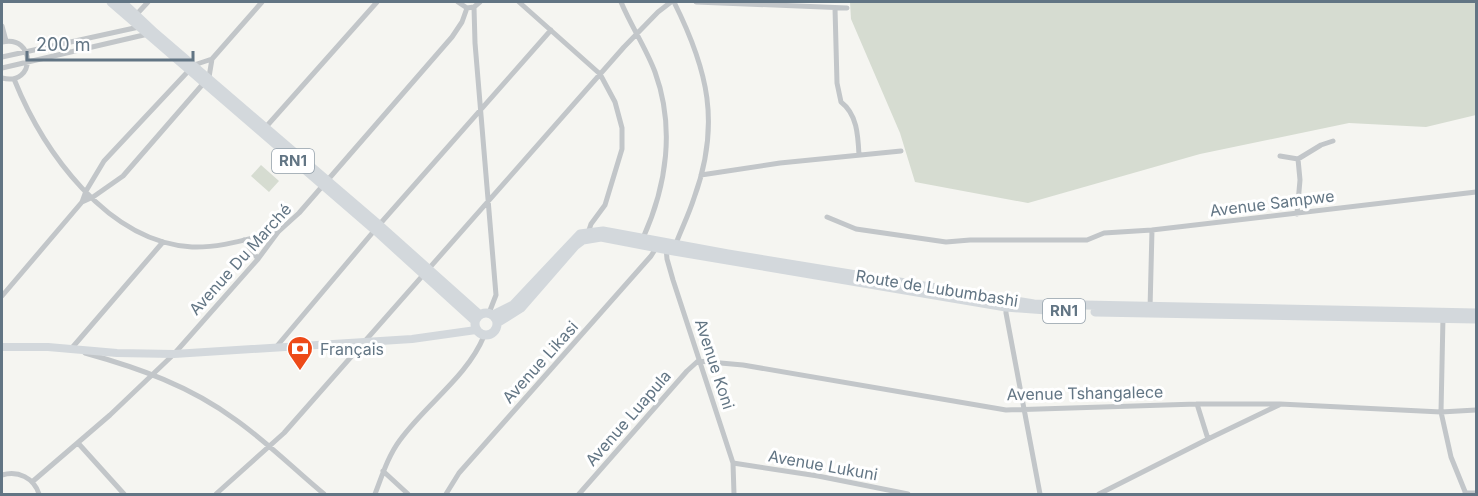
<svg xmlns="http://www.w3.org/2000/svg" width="1478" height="496" viewBox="0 0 1478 496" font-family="Inter,sans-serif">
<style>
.green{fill:#d6dcd1}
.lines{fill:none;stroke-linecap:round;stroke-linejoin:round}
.minor{stroke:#c2c6c9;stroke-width:5}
.secondary{stroke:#d3d8dc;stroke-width:8}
.trunk{stroke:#d3d8dc;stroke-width:9}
.labels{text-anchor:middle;stroke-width:6;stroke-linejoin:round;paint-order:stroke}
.shield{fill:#fff;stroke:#919ea9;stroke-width:1.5}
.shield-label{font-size:15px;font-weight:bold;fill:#627584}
.street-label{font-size:16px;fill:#627584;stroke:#fff}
.poi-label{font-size:16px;fill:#627584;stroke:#fff;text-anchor:start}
</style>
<rect width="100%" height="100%" fill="#f5f5f1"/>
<path class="green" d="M850,2H1476V115L1426,127L1349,123L1200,154L1028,203L915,182L900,133L851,19Z
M261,165L279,181L269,192L251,176Z"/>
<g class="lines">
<path class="minor" d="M458,2L467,8L474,7L480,2
M519,2L600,74L615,102L622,128V149L605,205L591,224L588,233
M621,2C631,26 646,48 655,72C675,127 667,185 643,238
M674,2C708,70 721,124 694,198C689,214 681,230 675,246
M696,2L847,8
M474,7L475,43L496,295L489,313
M835,8L837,83L841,102C857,114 858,135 859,155
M136,15L148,2
M2,26L6,41
M2,42C36,34 36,87 2,78
M2,57L139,27
M2,68L148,34
M14,79C43,151 107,242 192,247C222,248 250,238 278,232
M265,128L377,2
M1280,156L1298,159
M701,175L780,163L901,151
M82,202L93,197L123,176L209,77L212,59
M1297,214L1300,180L1298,159L1321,145L1333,141
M827,217L856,229L946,242L970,240H1087L1104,233L1152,230
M244,240L258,259
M666,247L667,259L673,280L733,463L734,494
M2,296L82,202L86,191L104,161L194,65L212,59L262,2
M1006,304V313L1040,494
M1150,309L1152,230L1476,192
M1443,317L1441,412L1451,457L1466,494
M277,346L379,225L551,30
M73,349H71L163,242
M85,353C139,368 190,386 236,420C267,442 295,470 324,494
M1197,404L1208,439
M78,443L124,494
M733,463L818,476L908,494
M383,471L408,494
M2,475C18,470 34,478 39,494
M32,482L110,415L174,354L258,259L278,232L299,213L452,37L462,22L467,8
M1465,493H1476
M216,494L284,433L624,47L658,12L671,2
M375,494C382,476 388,456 400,440C426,404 467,377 484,336
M446,494L459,473L651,256L656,248
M579,494L687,371L698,361L743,365L1006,410L1197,404H1280L1441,412L1476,410
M1099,494L1208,439L1279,405"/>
<path class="secondary" d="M2,347H48L117,353L174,354L412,339L476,330"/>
<path class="trunk" d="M111,2L375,230L475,321
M122,2L155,33L379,225L480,315
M1095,312L1476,319
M475 324a11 11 0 1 1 22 0a11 11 0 1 1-22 0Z
M493,315L513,305L580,234L603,231L728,254L1034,304L1476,313
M497,323L521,308L575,246L583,240L601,237L674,251L1006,307L1060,311"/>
</g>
<defs>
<symbol id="bank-pin" viewBox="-11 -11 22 30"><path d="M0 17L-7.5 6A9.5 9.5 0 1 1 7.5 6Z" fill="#ed4a18" stroke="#fff"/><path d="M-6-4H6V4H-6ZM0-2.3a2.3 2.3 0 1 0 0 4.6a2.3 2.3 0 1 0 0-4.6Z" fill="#fff"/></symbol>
</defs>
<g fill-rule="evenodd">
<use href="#bank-pin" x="285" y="334" width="30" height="40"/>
</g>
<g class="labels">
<g class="shield">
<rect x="272" y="149" width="42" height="24" rx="4.5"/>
<rect x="1043" y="299" width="42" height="24" rx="4.5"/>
</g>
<g class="shield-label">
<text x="293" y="166">RN1</text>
<text x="1064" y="316">RN1</text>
</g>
<g class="street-label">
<text transform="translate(1272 203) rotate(-7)" y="6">Avenue Sampwe</text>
<text transform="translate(240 259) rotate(-48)" y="6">Avenue Du Marché</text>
<text transform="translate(937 288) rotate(9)" y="6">Route de Lubumbashi</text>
<text transform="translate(540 362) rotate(-48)" y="6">Avenue Likasi</text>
<text transform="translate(715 364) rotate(72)" y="6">Avenue Koni</text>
<text transform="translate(1085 393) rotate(-1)" y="6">Avenue Tshangalece</text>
<text transform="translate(628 418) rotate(-49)" y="6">Avenue Luapula</text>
<text transform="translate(823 465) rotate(10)" y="6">Avenue Lukuni</text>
</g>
<g class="poi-label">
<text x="320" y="355">Français</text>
</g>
</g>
<rect width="1478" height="496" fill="none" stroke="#627584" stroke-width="6"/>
<path d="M27 51v9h166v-9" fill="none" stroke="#627584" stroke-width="3"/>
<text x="36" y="51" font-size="18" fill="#627584" stroke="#ffffff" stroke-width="4.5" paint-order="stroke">200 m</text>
</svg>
